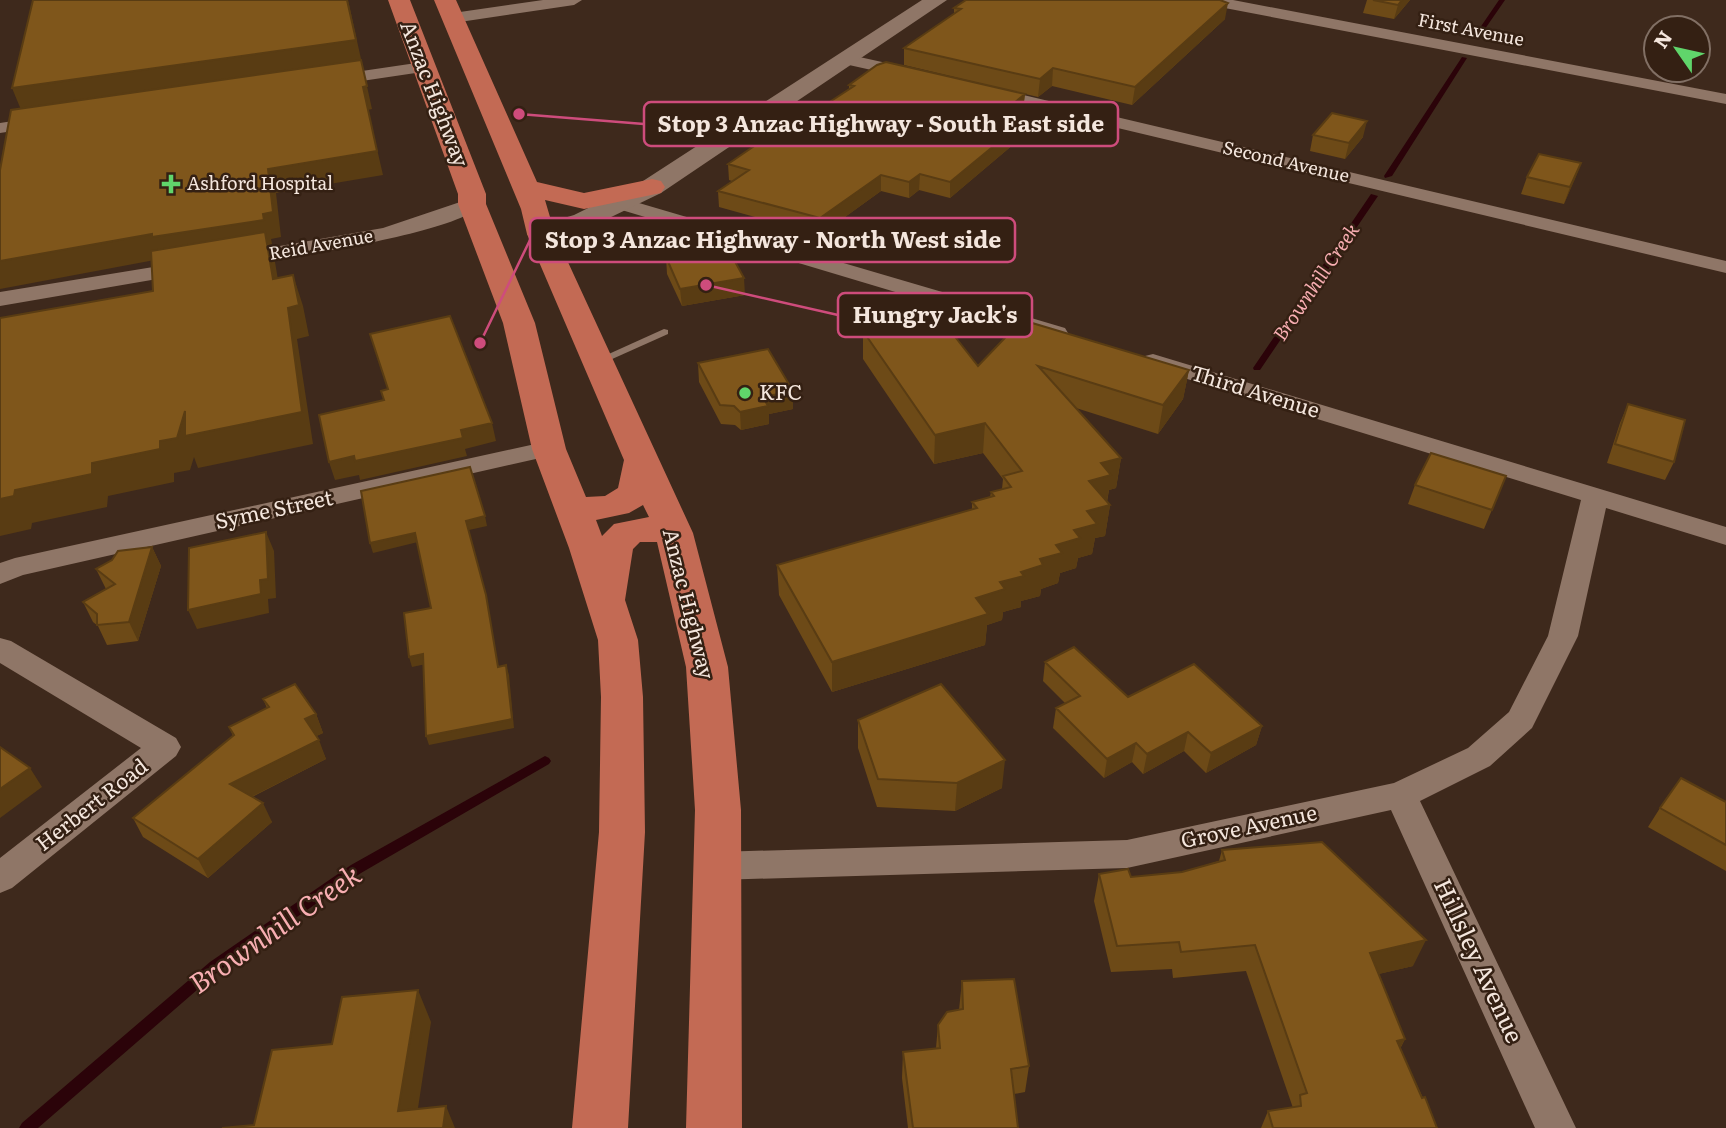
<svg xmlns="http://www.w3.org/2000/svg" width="1726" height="1128" viewBox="0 0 1726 1128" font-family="Literata,serif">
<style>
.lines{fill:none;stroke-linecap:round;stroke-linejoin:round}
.stream{fill:#2b0309;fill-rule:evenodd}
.service{fill:#8f7667;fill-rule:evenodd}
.minor{fill:#8f7667;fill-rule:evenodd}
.secondary{fill:#8f7667;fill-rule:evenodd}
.trunk{fill:#c36a54;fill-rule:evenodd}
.wall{fill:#6d4a17}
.shaded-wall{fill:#593c13}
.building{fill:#7f561b;stroke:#593c13;stroke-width:2}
.poi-dot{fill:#60d56b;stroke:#342013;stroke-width:2.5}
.labels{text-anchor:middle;stroke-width:5;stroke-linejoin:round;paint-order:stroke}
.far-street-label{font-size:18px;fill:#f4e6dd;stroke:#342013}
.far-poi-label{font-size:18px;fill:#f4e6dd;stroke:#342013;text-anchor:start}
.far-water-label{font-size:19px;font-style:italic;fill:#f8aeb2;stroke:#342013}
.street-label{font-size:21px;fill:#f4e6dd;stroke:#342013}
.poi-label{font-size:21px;fill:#f4e6dd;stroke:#342013;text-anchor:start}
.near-street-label{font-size:24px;fill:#f4e6dd;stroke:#342013}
.near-water-label{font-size:28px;font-style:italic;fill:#f8aeb2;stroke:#342013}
.leader{fill:none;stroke:#ce4c7c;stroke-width:2.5}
.callout-dot{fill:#ce4c7c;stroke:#342013;stroke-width:2.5}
.callout{fill:#342013;stroke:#ce4c7c;stroke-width:2.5}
.callout-label{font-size:23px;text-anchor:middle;font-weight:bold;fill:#f4e6dd}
</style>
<rect width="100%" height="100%" fill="#3e291c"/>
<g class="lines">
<path class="stream" d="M1499,0H1505L1478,39H1474L1473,38Z
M1462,57L1467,58L1392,176L1385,178L1384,176Z
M1371,194L1378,196L1260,370H1254L1253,368Z
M545,756L549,758L551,761L549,764L361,873L220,970L38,1128H19L22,1123L210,962L351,865Z"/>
<path class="service" d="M664,329L668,330V334L601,364H593L591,362Z"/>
<path class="minor" d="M543,0H582L574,5L453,23L445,18L453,13Z
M1201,0H1233L1726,94V104L1209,5Z
M846,54L918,70L920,74L912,79L840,63L838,59L840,55Z
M423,62L429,63L431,67L429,71L328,86L319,81L328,76Z
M989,87L1726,261V273L983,96L980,92Z
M46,116L55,121L52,125L0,133V123Z
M472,198L479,200L482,204C460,234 277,259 234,266L227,264L223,260L227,256L234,254L383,228Z
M622,198L1065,328L1068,333L1065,338H1049L615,208L612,204L615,200Z
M190,261L198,262L201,267L198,272L0,306V292Z
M1153,354L1726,527V545L1606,508L1578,636L1532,728L1490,766L1420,801L1576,1128H1535L1391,810L1127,868L717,880L705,876L700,866L705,856L717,852L1127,840L1394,783L1468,748L1509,712L1548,636L1581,500L1145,366L1141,361L1145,356Z
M549,441L558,444L562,449L558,454L23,575L0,584V563L15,558Z
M0,638L11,641L176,738L181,747L176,756L12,888L0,893V858L141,748L0,663Z"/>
<path class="secondary" d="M922,0H947L661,193L580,232L541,242L531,240L527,234L531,228L574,215L643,181Z"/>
<path class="trunk" d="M388,0H410L486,194V204L535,323L566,449L586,497L605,496L618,488L624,460L527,234L521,209L434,0H456L537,182L584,193L652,179L661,181L665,187L661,193L584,209L545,200L555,234L693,533L728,667L741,810L742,1128H686L695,810L686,667L657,542H640L633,549L625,600L638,640L643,697L645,832L628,1128H572L599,832L601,697L598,640L569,548L532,449L503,323L458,204V194ZM643,505L649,517L614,524L602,536L596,520L629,513Z"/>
</g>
<path class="wall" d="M1367,0H1410L1394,19L1363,13Z
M954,8L1225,19L1132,105L1052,86L1038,97L904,65V48L954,14Z
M849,85L1025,94L1023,109L1018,114L1029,117L1028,132L950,198L919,190L909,198L881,191L820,235L719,207L718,191L732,181L729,180L728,164L796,124L849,89Z
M1313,135L1363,137L1345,159L1310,151Z
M1581,163L1564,204L1521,194L1527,177Z
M666,257L745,295L682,306L667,274Z
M1022,320L1189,370L1183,399L1158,434L1076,408L1121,458L1116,488L1109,490L1107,502L1110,505L1105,536L1095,538L1092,554L1078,558L1076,568L1060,573L1058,583L1041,589L1040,596L1021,601V607L1003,612L1002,620L987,625L985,645L832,692L779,595L777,565L972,509V502L990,497L991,492L1002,489L1003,479L983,453L934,464L863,359V331L978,366Z
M698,363L793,391V409L769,414V424L741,430L735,425L721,424L699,382Z
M1628,404L1674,462L1665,480L1607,463L1620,423Z
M1506,476L1484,529L1408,504L1415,485Z
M152,547L161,566L138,641L107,645L98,626L93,622L83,602L106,589L96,569Z
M1045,662L1128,697L1262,726L1256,745L1206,773L1184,751L1143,774L1132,762L1104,778L1053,728L1056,708L1065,703L1043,681Z
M263,699L316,714L323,733L316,736L326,759L252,797L272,822L208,878L143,837L133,818L233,736L229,727L267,708Z
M858,720L1002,788L955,811L877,807L858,748Z
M1726,802V871L1648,827L1660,808Z
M1222,850L1413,966L1378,974L1405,1039L1400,1049L1437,1128H1261L1268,1111L1293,1108L1246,971L1173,978L1172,969L1111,972L1094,901L1099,874L1131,877L1182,872L1219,861Z
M962,981L1029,1066L1025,1092L1014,1094L1018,1128H908L902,1078L903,1052L936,1048L938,1025L959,1010Z"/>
<path class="shaded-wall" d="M348,0L372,109L368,110L383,175L276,193L281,237L271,239L272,244L269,245L275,262L283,310L160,259L0,289V261L152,234L264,220L24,117L12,88Z
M1402,0H1410L1394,19L1398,5Z
M1228,3L1225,19L1132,105L1135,87Z
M1053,68L1052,86L1038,97L1040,79Z
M1025,94L1023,109L1003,126L1004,111Z
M1029,117L1028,132L950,198V182Z
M1367,121L1363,137L1345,159L1349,143Z
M1581,163L1575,179L1564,204L1570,187Z
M920,174L919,190L909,198V182Z
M881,175V191L820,235V218Z
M293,275L303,306L309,336L297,339L313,444L198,468L194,457L190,470L174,473V482L108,496L107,507L32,523L31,529L0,536V499L15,490L160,441L185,411L288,308Z
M744,278L745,295L682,306L680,289Z
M1189,370L1183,399L1158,434L1163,405Z
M793,391V409L769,414V424L741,430L740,412L763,397Z
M492,423L496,441L465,449L467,456L360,480L359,475L335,480L329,462Z
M985,423L983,453L934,464L935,435Z
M1121,458L1116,488L1109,490L1106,505L1089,481L1101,463Z
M1110,505L1105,536L1095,538L1092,554L1078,558L1076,568L1060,573L1058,583L1041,589L1040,596L1021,601V607L1003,612L1002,620L987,625L985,645L832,692V662L976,598L1040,559L1074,530L1087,511Z
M485,516L487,526L469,530L466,521Z
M266,532L274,551L276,598L268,599L269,613L197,629L188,610L260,580Z
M415,533L418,542L373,553L370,543Z
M152,547L161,566L138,641L129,622Z
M423,654L426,664L412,667L409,657Z
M506,665L509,675L514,728L429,745L426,736Z
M316,714L323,733L313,738L305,719Z
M1262,726L1256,745L1206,773L1211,753Z
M1188,732L1184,751L1143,774L1147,754Z
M319,740L326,759L239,803L230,784Z
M1136,743L1132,762L1104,778L1107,759Z
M1005,760L1002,788L955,811L957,783Z
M30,768L42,787L0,818V789Z
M263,803L272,822L208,878L198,859Z
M1426,940L1413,966L1358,979L1370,953Z
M418,990L431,1022L415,1128L398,1111Z
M1405,1039L1392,1064L1397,1041Z
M446,1106L455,1128H443Z"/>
<path class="building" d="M33,0H347L356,40L12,88Z
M966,0H1220L1228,3L1135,87L1053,68L1040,79L904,48L961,9L954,8Z
M1373,0H1402L1398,5Z
M361,60L367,86L363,87L377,151L268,169L273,212L263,214L264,220L152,237V234L0,261V170L11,110Z
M886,62L1025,94L1004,111L1029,117L950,182L920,174L909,182L881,175L820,218L718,191L749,170L728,164L789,122L796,124L854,86L849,85L877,65Z
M1332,113L1367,121L1349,143L1313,135Z
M1539,154L1581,163L1570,187L1527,177Z
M265,232L273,279L293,275L299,305L288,308L302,412L185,436V411L177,438L160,441V449L92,463V474L15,490L14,496L0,499V318L153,291L151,251Z
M727,247L744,278L680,289L666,257Z
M938,315L978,366L1022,320L1189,370L1163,405L1038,366L1121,458L1101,463L1111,475L1089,481L1110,505L1087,511L1097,524L1074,530L1080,538L1056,545L1062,553L1040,559L1043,565L1021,572L1024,576L1000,582L1005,589L976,598L988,614L832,662L777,565L977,508L972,502L994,496L991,492L1011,487L1003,476L1022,471L985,423L935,435L863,331Z
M450,316L492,423L461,430L463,438L355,461L354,456L329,462L319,415L384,400L381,391L388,389L370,334Z
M768,349L793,391L763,397L768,406L740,412L734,406L720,405L698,363Z
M1628,404L1685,420L1674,462L1615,444Z
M1431,453L1506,476L1492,510L1415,485Z
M470,467L485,516L466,521L486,595L498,667L506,665L512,719L426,736L423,654L409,657L404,613L431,608L415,533L370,543L361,491Z
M266,532L268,579L260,580L261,594L188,610L189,548Z
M152,547L129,622L97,625V614L83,602L115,584L96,569L112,560L118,551Z
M1074,647L1128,697L1194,664L1262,726L1211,753L1188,732L1147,754L1136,743L1107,759L1056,708L1080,696L1045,662Z
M295,684L316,714L305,719L319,740L230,784L263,803L198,859L133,818L234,735L229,727L269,707L263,699Z
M941,684L1005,760L957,783L878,779L858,720Z
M0,747L30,768L0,789Z
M1681,778L1726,802V845L1660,808Z
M1322,842L1426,940L1370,953L1405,1039L1397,1041L1422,1098L1425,1097L1437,1128H1273L1268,1111L1301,1106L1300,1095L1307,1093L1255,945L1181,952L1179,942L1117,946L1099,874L1128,869L1131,877L1182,872L1225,860L1222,850Z
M1014,979L1029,1066L1011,1069L1018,1128H913L903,1052L940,1048L938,1025L947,1012L963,1009L962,981Z
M418,990L398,1111L446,1106L443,1128H222L254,1125L272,1050L332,1044L342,997Z"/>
<g class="poi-dot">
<path d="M167.5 173.5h7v7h7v7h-7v7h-7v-7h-7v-7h7z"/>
<circle cx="745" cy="393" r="7"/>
</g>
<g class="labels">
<g class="far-street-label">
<text transform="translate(1471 30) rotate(11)" y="6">First Avenue</text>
<text transform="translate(1286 162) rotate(13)" y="6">Second Avenue</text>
<text transform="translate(321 245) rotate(-10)" y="6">Reid Avenue</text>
</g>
<g class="far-poi-label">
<text x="187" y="190">Ashford Hospital</text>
</g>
<g class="far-water-label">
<text transform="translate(1316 282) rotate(-56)" y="7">Brownhill Creek</text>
</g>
<g class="street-label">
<text transform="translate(434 94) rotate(69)" y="7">Anzac Highway</text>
<text transform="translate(1255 392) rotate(17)" y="7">Third Avenue</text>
<text transform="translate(274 510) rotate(-12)" y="7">Syme Street</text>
<text transform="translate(688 604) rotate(76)" y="7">Anzac Highway</text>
<text transform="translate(92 805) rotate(-38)" y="7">Herbert Road</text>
<text transform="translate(1249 827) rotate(-12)" y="7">Grove Avenue</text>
</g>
<g class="poi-label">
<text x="759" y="400">KFC</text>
</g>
<g class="near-street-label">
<text transform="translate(1478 961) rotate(65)" y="8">Hillsley Avenue</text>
</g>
<g class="near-water-label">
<text transform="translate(275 929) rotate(-35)" y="10">Brownhill Creek</text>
</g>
</g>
<path class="leader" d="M519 114L644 124M480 343L530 240M706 285L838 315"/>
<g class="callout-dot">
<circle cx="519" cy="114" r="7"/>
<circle cx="480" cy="343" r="7"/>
<circle cx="706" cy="285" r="7"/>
</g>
<g class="callout">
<rect x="644" y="102" width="474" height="44" rx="7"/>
<rect x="530" y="218" width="485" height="44" rx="7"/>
<rect x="838" y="293" width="194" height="44" rx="7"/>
</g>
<g class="callout-label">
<text x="881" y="132">Stop 3 Anzac Highway - South East side</text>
<text x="773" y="248">Stop 3 Anzac Highway - North West side</text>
<text x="935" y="323">Hungry Jack's</text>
</g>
<g transform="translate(1677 49) rotate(304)"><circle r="33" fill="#342013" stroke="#816f64" stroke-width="2"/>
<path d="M0-5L12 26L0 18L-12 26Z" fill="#60d56b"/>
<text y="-10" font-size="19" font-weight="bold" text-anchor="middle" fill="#f4e6dd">N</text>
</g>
</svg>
